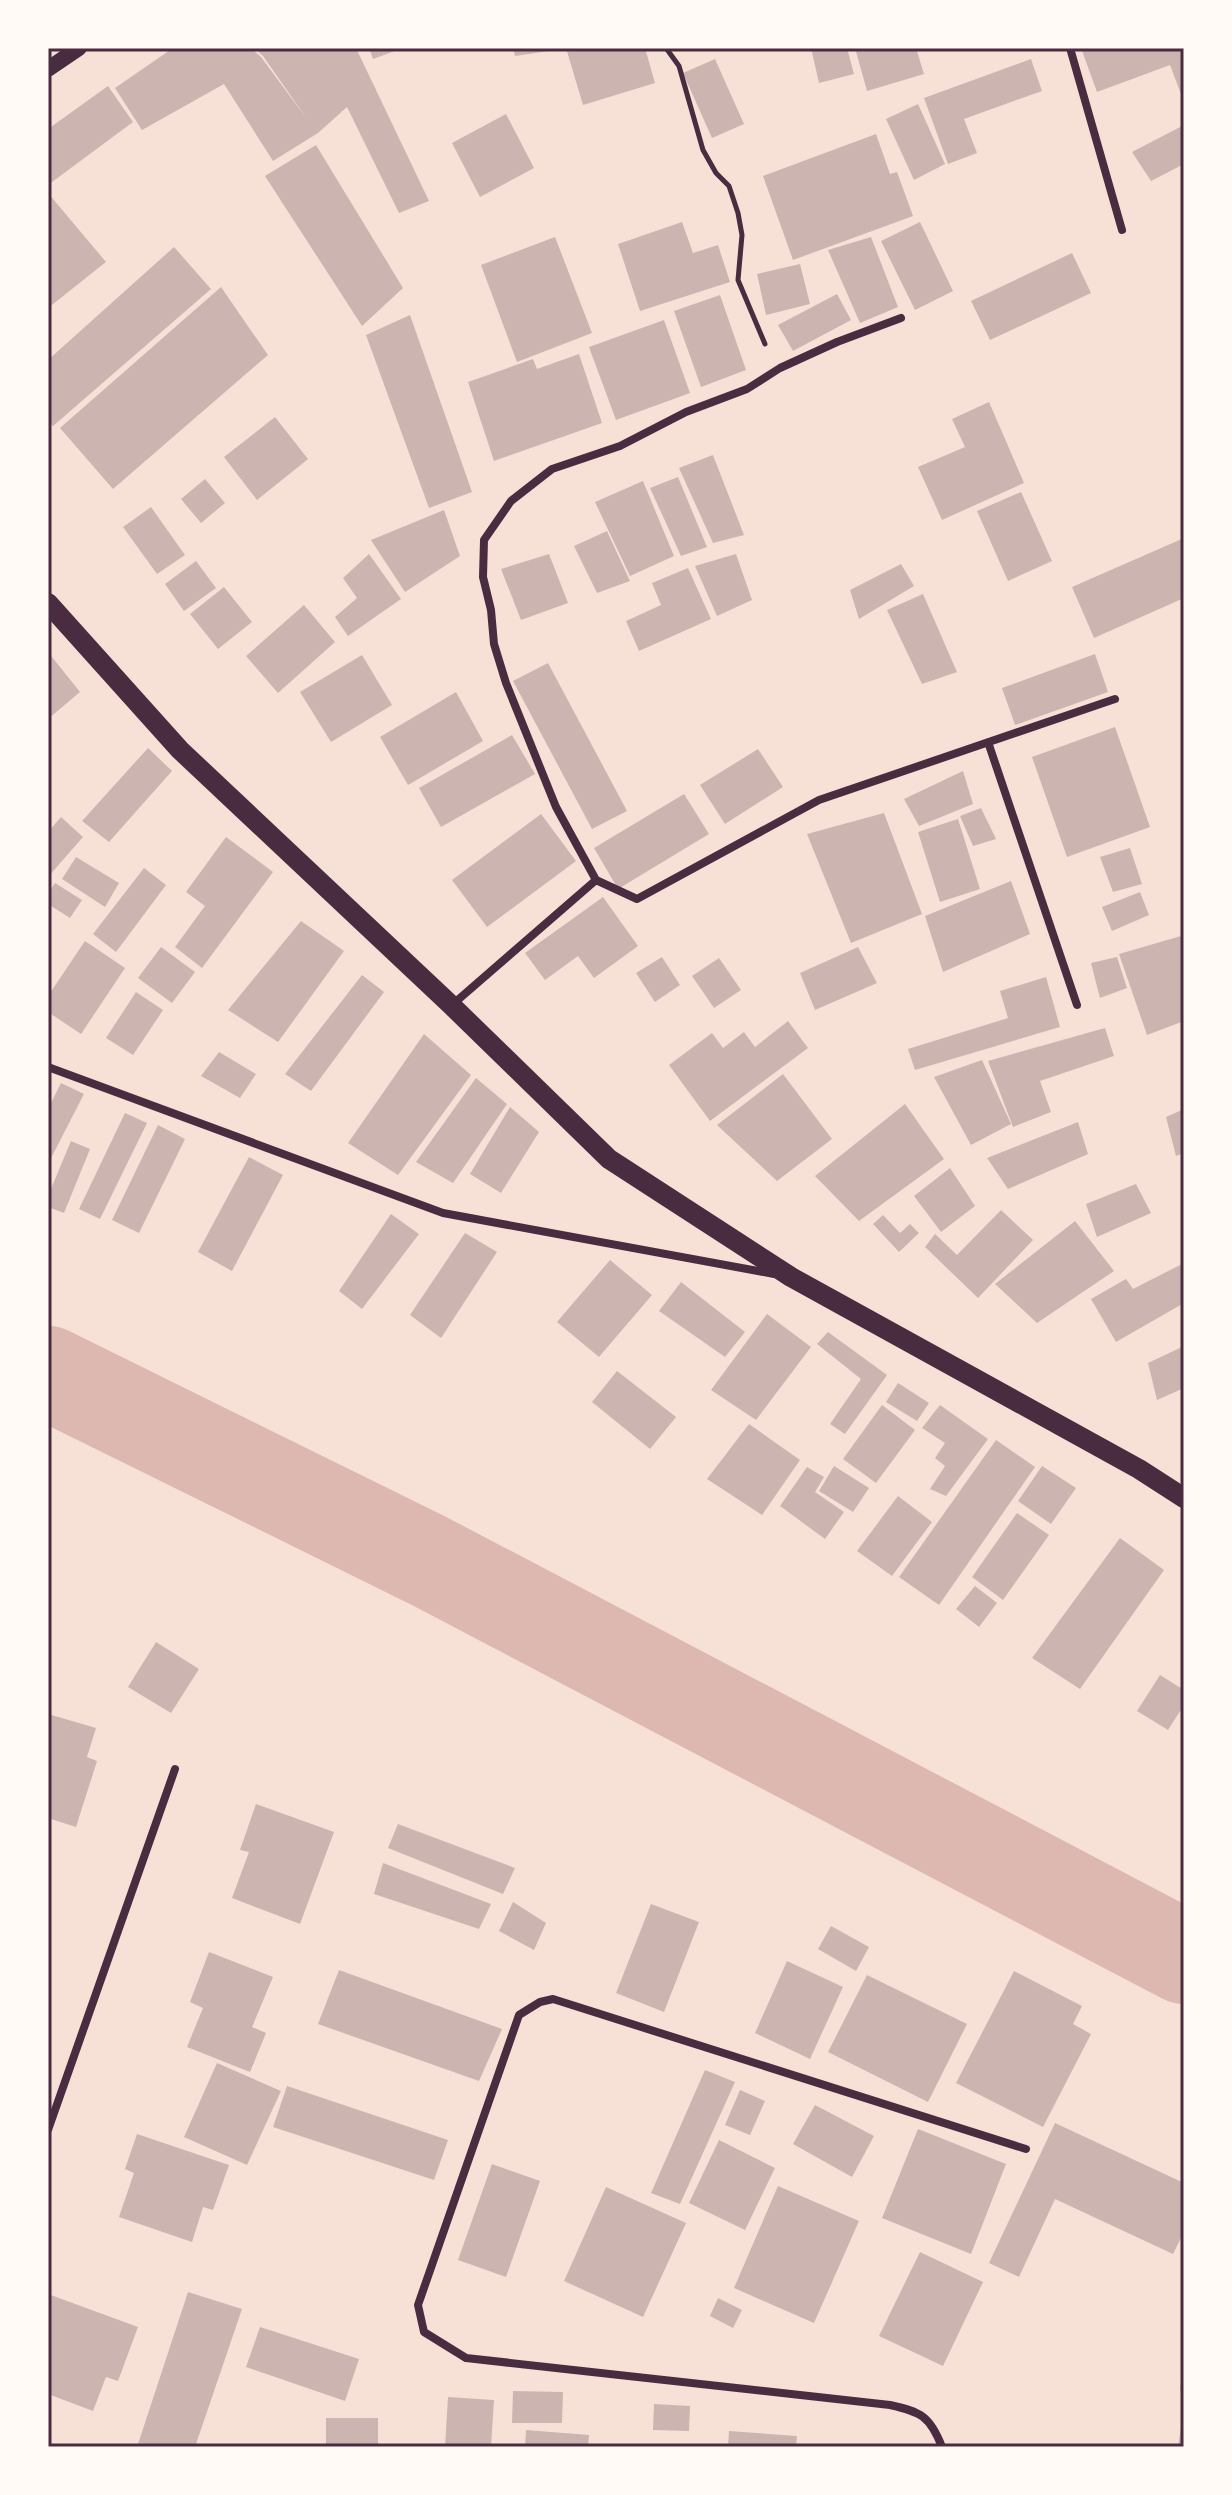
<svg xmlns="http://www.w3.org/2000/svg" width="1232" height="2495" viewBox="0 0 1232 2495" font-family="Commissioner,sans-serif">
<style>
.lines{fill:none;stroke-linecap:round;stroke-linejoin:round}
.river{stroke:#dcb8b0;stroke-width:94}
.building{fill:#ccb4b1}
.path{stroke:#4a2c40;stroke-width:5}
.minor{stroke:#4a2c40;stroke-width:8}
.secondary{stroke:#4a2c40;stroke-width:16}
.primary{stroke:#4a2c40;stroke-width:20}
.neatline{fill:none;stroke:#4a2c40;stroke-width:3}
</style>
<rect width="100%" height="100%" fill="#f7e1d7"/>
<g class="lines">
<path class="river" d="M48,1373L429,1561L1184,1957"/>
</g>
<path class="building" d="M173,48H251L261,57L307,119L263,56L254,48H356L429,201L399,213L347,107L318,133L273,161L224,84L142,130L115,88Z
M369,48H403L373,59Z
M513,48H549V51L515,56Z
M566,48H645L655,83L583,105Z
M811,48H847L854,74L819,83Z
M855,48H916L924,74L867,91Z
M1081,48H1184V102L1170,65L1097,92Z
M715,59L744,124L712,138L683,73Z
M1031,59L1042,91L964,119L977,153L948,164L924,98Z
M108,86L133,122L48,185V129Z
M918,104L945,164L914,180L886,119Z
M506,114L534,168L480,197L452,143Z
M1184,125V164L1151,181L1132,152Z
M876,134L890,174L897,172L913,216L793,260L763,176Z
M316,145L403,288L362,326L265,176Z
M48,193L106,262L48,308Z
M682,222L693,253L718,245L730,282L640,311L618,244Z
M920,222L953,291L915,310L881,241Z
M555,237L592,333L517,362L481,265Z
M871,237L898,307L860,323L828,250Z
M174,247L211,289L53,426L48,422V360Z
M1072,253L1091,293L990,340L971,301Z
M800,264L810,304L766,315L757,274Z
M221,287L268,355L113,489L60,428Z
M837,294L851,320L793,351L778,325Z
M720,295L746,370L701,387L674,311Z
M410,315L472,492L429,508L366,335Z
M664,320L690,393L616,420L589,347Z
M579,354L602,423L494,461L468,382L533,359L537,369Z
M989,402L1024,483L942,520L918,467L965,447L952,419Z
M275,417L308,459L257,500L224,457Z
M713,455L744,535L713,543L679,468Z
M678,477L707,547L681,556L650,488Z
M205,479L225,503L201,523L181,499Z
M643,481L674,556L630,576L595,502Z
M1021,492L1052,561L1008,581L977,511Z
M151,507L185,555L157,574L123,527Z
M444,510L460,556L405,592L371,540Z
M607,531L630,581L597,593L574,546Z
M1184,538V598L1094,638L1072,587Z
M369,554L401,599L348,636L335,617L357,598L343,578Z
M549,554L568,603L521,620L501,569Z
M736,554L752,600L717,616L695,566Z
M196,561L216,588L184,611L165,584Z
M901,564L914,586L859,619L850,590Z
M688,568L711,619L639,651L626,621L661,605L652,583Z
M224,587L252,622L218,649L190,614Z
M923,594L957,672L922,684L887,610Z
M304,605L335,642L278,693L246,656Z
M48,652L80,692L48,719Z
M1095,654L1108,692L1015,725L1002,688Z
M362,655L392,705L331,742L300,692Z
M548,663L627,811L592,829L513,681Z
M456,692L483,741L408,785L380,737Z
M1115,727L1150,827L1067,857L1032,757Z
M512,735L535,774L441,827L419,788Z
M148,748L172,771L109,842L82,821Z
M758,749L783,787L725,824L700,785Z
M963,771L973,804L919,826L904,799Z
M684,794L709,834L618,889L594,848Z
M981,808L996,839L973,846L960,816Z
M884,813L922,914L851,943L807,834Z
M541,814L576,861L487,927L452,880Z
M61,817L83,837L48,877V832Z
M958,819L980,889L940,902L918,832Z
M226,837L273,872L202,968L175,947L205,906L186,892Z
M1130,848L1142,884L1113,892L1100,857Z
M76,857L119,883L105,907L62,879Z
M144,868L166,885L116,952L93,934Z
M1011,881L1030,934L943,972L925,916Z
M55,883L82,900L70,918L48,904V893Z
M1140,892L1149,915L1112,931L1102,907Z
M603,897L638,946L594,978L578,956L545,980L525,953Z
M301,921L344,951L278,1042L228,1010Z
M1181,936L1184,949V1021L1147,1035L1119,954Z
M85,941L125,968L81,1034L48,1012V996Z
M161,947L195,972L172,1003L138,978Z
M858,947L877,983L815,1010L800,973Z
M662,957L680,985L655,1002L636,973Z
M1117,957L1127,988L1100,998L1091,963Z
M719,958L741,990L714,1008L692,976Z
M362,975L384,992L311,1091L285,1074Z
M1046,977L1060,1027L915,1070L908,1049L1008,1018L1000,991Z
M136,992L163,1010L133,1055L106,1038Z
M788,1021L808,1048L710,1121L669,1065L712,1033L723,1048L744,1032L755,1047Z
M1105,1028L1114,1056L1040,1081L1051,1112L1013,1127L988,1061Z
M424,1034L471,1075L398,1175L348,1143Z
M219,1052L256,1074L240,1098L201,1076Z
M982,1060L1011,1124L971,1145L934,1077Z
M783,1074L832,1139L777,1181L717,1125Z
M476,1078L507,1104L453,1183L416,1162Z
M61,1083L84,1094L48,1164V1109Z
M905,1104L944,1159L859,1221L815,1176Z
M510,1107L539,1132L501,1193L470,1174Z
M1184,1109V1153L1176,1156L1166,1117Z
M125,1113L147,1123L100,1219L79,1209Z
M1078,1122L1088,1154L1008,1189L987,1158Z
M158,1125L185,1139L139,1233L112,1220Z
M71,1141L90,1149L64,1213L48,1207V1196Z
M249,1157L283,1175L232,1271L198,1252Z
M950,1168L975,1206L941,1232L914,1196Z
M1136,1184L1151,1213L1097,1237L1086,1204Z
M1001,1210L1033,1240L978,1298L925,1247L935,1234L957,1255Z
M391,1214L419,1234L362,1309L339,1291Z
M883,1215L900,1233L910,1224L919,1233L899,1252L873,1224Z
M1075,1221L1114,1271L1037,1323L995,1284Z
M465,1233L497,1252L441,1338L410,1315Z
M610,1260L652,1295L599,1357L557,1322Z
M1184,1263V1303L1116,1342L1091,1299L1126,1279L1133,1289Z
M681,1282L745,1332L725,1357L659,1311Z
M767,1314L811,1347L756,1420L711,1390Z
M828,1332L887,1375L845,1434L830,1424L861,1379L817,1344Z
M1184,1346V1388L1157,1400L1148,1363Z
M617,1371L676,1417L650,1449L592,1402Z
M898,1383L929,1403L917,1421L886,1402Z
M882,1405L915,1430L876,1483L843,1459Z
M940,1405L988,1439L946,1496L930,1489L945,1466L935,1458L945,1443L922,1428Z
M749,1424L800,1460L762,1515L707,1479Z
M996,1440L1035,1467L939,1605L899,1577Z
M834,1466L869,1488L853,1512L819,1491Z
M1042,1466L1076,1488L1051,1524L1018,1501Z
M807,1467L824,1477L815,1492L844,1512L825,1539L780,1506Z
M898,1496L932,1522L892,1576L857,1551Z
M1017,1513L1049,1535L1003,1600L972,1577Z
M1120,1538L1164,1570L1080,1689L1032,1658Z
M975,1586L997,1603L979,1627L956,1609Z
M156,1642L199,1669L171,1713L128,1687Z
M1160,1675L1184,1690V1705L1168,1730L1137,1711Z
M48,1714L96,1728L87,1757L97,1761L76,1827L48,1818Z
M256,1804L334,1832L300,1924L232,1898L249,1852L240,1850Z
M398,1824L515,1868L503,1894L388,1848Z
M383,1863L491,1904L479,1929L374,1894Z
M513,1902L546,1923L534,1950L499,1931Z
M651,1904L699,1922L664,2012L616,1993Z
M831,1926L869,1947L856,1971L818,1949Z
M209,1952L273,1977L252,2027L266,2033L250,2072L187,2047L203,2008L190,2002Z
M787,1961L843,1987L810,2059L755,2033Z
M339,1970L502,2029L479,2081L318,2024Z
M1014,1971L1082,2006L1073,2024L1091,2034L1043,2127L956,2083Z
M867,1975L967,2024L928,2102L828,2052Z
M217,2063L281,2091L247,2165L184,2137Z
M705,2070L735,2082L680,2204L651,2193Z
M287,2086L448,2140L434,2180L273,2127Z
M740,2090L765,2101L750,2135L725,2125Z
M815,2105L874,2136L852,2177L793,2144Z
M1055,2123L1184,2183V2232L1173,2254L1055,2199L1019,2277L989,2263Z
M918,2129L1006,2164L971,2254L882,2218Z
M137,2134L229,2165L213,2210L203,2207L192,2242L119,2217L134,2173L125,2169Z
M719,2140L775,2168L745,2230L689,2203Z
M492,2164L540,2181L506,2277L458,2260Z
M778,2186L859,2221L814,2323L734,2288Z
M606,2187L686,2223L643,2317L564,2281Z
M920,2252L983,2282L943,2366L879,2336Z
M188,2292L242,2309L195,2447H137Z
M48,2294L138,2327L118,2381L106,2377L93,2411L48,2394Z
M718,2298L742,2310L733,2328L710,2316Z
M260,2327L359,2359L345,2401L246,2367Z
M1182,2371H1184V2391H1180Z
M513,2391L563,2392L562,2423H512Z
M448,2397L494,2400L491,2447H445Z
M654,2404L690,2406L689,2431L653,2430Z
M326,2418H378V2447H326Z
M1182,2421L1184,2447H1178Z
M526,2430L589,2435L588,2447H525Z
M729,2431L797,2436L796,2447H728Z"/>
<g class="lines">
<path class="path" d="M666,48L679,66L703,150L716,173L729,186L738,213L742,235L738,280L765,344"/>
<path class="minor" d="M1070,48L1122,230
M988,742L1077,1005
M596,880L556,807L506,683L494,644L491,610L483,577L484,540L511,501L552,469L620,446L686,412L747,389L780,368L837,342L901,318
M452,1005L596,880L637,899L819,800L1115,699
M48,1067L443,1213L774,1274
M48,2130L175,1769
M942,2447C930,2416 921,2412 890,2405L466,2358L424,2332L418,2305L519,2015L540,2002L553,1999L1026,2149"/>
<path class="secondary" d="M48,69L79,48"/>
<path class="primary" d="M48,603L180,750L451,1005L609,1159L791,1277L1139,1469L1184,1498"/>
</g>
<rect width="1232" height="2495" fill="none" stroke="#fffaf5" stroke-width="100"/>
<rect x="50" y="50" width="1132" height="2395" class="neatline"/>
</svg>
